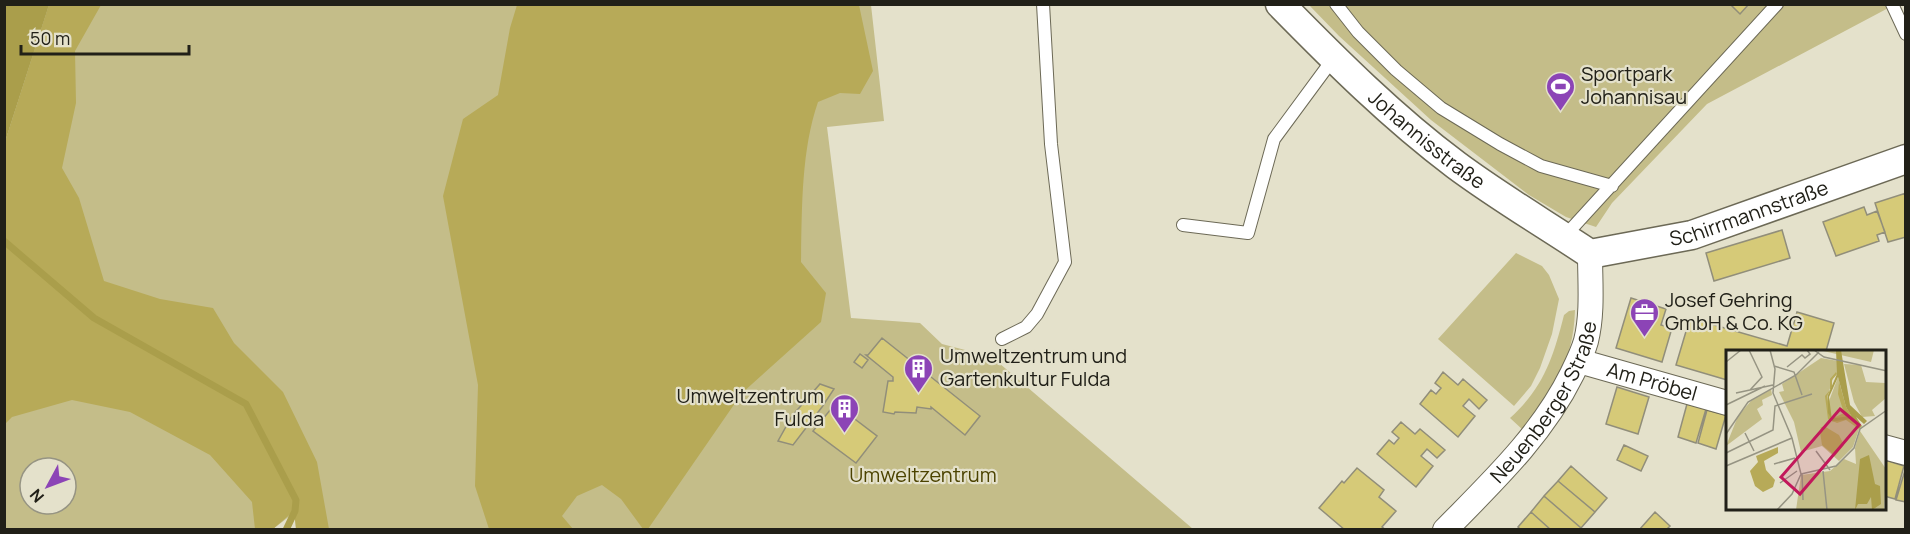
<svg xmlns="http://www.w3.org/2000/svg" width="1910" height="534" viewBox="0 0 1910 534" font-family="Manrope,sans-serif">
<style>
.green{fill:#c4bd89;fill-rule:evenodd}
.forest{fill:#b7aa58}
.water{fill:#aa9e4b}
.lines{fill:none;stroke-linecap:round;stroke-linejoin:round}
.stream{stroke:#aa9e4b;stroke-width:7}
.building{fill:#d6ca78;stroke:#918e7a;stroke-width:1.5}
.service-casing{stroke:#6c6956;stroke-width:14}
.minor-casing{stroke:#6c6956;stroke-width:26}
.tertiary-casing{stroke:#6c6956;stroke-width:31}
.service{stroke:#fff;stroke-width:12}
.minor{stroke:#fff;stroke-width:24}
.tertiary{stroke:#fff;stroke-width:28}
.labels{text-anchor:middle;stroke-width:4.5;stroke-linejoin:round;paint-order:stroke}
.poi-label{font-size:20px;fill:#212018;stroke:#e4e1cb;text-anchor:start}
.street-label{font-size:20px;fill:#212018;stroke:#e4e1cb}
.park-label{font-size:20px;fill:#4c4300;stroke:#e4e1cb}
.inset-river{fill:none;stroke:#aa9e4b;stroke-width:3}
.inset-road{fill:none;stroke:#969483;stroke-width:1.5}
.view{fill:#c2185b;fill-opacity:0.15;stroke:#c2185b;stroke-width:3}
.inset-edge{fill:none;stroke:#212018;stroke-width:3}
</style>
<rect width="100%" height="100%" fill="#e4e1cb"/>
<path class="green" d="M49,4L871,5L884,121L827,127L851,318L920,323L942,344L992,357L1193,529L296,530L295,512L273,529L5,530V142ZM30,468H66V504H30Z
M1309,5H1894L1707,104L1612,203L1596,227L1566,217L1529,195L1431,120L1339,36Z
M1516,253L1542,266L1549,275L1559,299L1552,334L1540,368L1531,386L1514,406L1438,339Z
M1575,310C1573,366 1553,386 1523,430L1510,418C1544,387 1553,358 1564,315L1569,311Z"/>
<path class="forest" d="M49,5H101L75,51L76,103L62,168L79,198L104,281L160,299L213,308L234,343L283,392L317,462L329,529H296L294,511L273,529H255L252,502L210,455L130,412L72,400L12,417L5,424V142Z
M517,5H859L873,71L860,94L840,93L818,102C801,151 802,210 801,262L826,293L821,322L742,393L648,529H643L621,499L602,485L577,496L562,516L573,529H489L475,486L478,385L443,196L463,119L498,95L510,28Z"/>
<path class="water" d="M5,4L49,5L5,142L4,5Z"/>
<g class="lines">
<path class="stream" d="M4,241L94,318L246,404L296,500L295,511L286,530"/>
</g>
<path class="building" d="M1733,4H1749L1740,14L1732,6Z
M1906,193V237L1888,242L1875,203Z
M1864,207L1867,215L1877,211L1885,232L1877,235L1879,241L1836,256L1823,222Z
M1782,230L1790,258L1714,281L1706,253Z
M1631,298L1666,309L1661,325L1672,328L1662,362L1616,348Z
M1797,312L1834,323L1826,351H1727V380L1676,365L1690,318L1787,346Z
M882,338L980,416L965,435L931,407V409L917,407L916,413L895,412L894,414L883,412L888,381H893V377L866,355H868Z
M860,354L868,360L862,368L854,362Z
M1443,372L1458,385L1463,379L1487,400L1479,409L1469,399L1463,406L1475,416L1458,437L1420,404L1431,390L1436,394L1441,388L1435,383Z
M820,384L834,389L822,407L793,445L778,441L792,416Z
M1617,387L1649,397L1638,434L1606,424Z
M835,404L877,436L856,463L813,431Z
M1687,404L1706,409L1696,443L1678,437Z
M1707,410L1726,415L1716,449L1698,443Z
M1401,422L1415,434L1420,429L1445,450L1437,458L1427,449L1421,456L1433,466L1416,487L1377,454L1389,440L1394,444L1399,438L1392,432Z
M1624,445L1648,456L1641,471L1617,460Z
M1885,460L1904,466L1895,499L1884,496Z
M1571,466L1607,498L1595,512L1558,481Z
M1906,467V502L1896,500Z
M1357,468L1384,490L1379,497L1396,511L1382,527L1386,530H1345L1319,508L1342,481L1344,483Z
M1558,481L1595,512L1581,528L1544,496Z
M1544,496L1581,528L1580,530H1551L1531,512Z
M1531,512L1551,530H1521L1518,527Z
M1655,512L1670,526L1666,530H1639Z"/>
<g class="lines">
<defs>
<path id="service" d="M1336,4L1358,32L1396,70L1441,108L1500,144L1541,166L1612,186
M1892,4L1906,34
M1183,225L1248,233L1274,139L1333,59
M1564,237L1777,4
M1002,339L1026,327L1037,314L1065,262L1051,144L1043,4"/>
<g id="minor">
<path id="s1" d="M1579,361L1727,403"/>
<path d="M1884,447L1906,453"/>
<path id="s2" d="M1445,530C1492,482 1542,435 1572,374C1577,364 1583,352 1586,341C1593,313 1590,282 1590,254"/>
</g>
<g id="tertiary">
<path id="s3" d="M1280,4C1336,61 1392,117 1456,165C1499,197 1545,224 1590,254L1692,235L1906,159"/>
</g>
</defs>
<use href="#service" class="service-casing"/>
<use href="#minor" class="minor-casing"/>
<use href="#tertiary" class="tertiary-casing"/>
<use href="#service" class="service"/>
<use href="#minor" class="minor"/>
<use href="#tertiary" class="tertiary"/>
</g>
<defs>
<symbol id="stadium-pin" viewBox="-11 -11 22 30"><path d="M0 17L-7.5 6A9.5 9.5 0 1 1 7.5 6Z" fill="#8c44b6" stroke="#e4e1cb"/><path d="M0-5a6.5 5 0 1 0 0 10a6.5 5 0 1 0 0-10ZM-3.5-1.8h7v3.6h-7Z" fill="#fff"/></symbol>
<symbol id="office-pin" viewBox="-11 -11 22 30"><path d="M0 17L-7.5 6A9.5 9.5 0 1 1 7.5 6Z" fill="#8c44b6" stroke="#e4e1cb"/><path d="M-6-3h4V-5.5h4V-3h4V5H-6ZM-1-4.5V-3h2v-1.5ZM-6 0V1H6V0Z" fill="#fff"/></symbol>
<symbol id="building-pin" viewBox="-11 -11 22 30"><path d="M0 17L-7.5 6A9.5 9.5 0 1 1 7.5 6Z" fill="#8c44b6" stroke="#e4e1cb"/><path d="M-4-6H4V6H1V3H-1V6H-4ZM-2.5-4.3h1.7v1.8h-1.7ZM.8-4.3h1.7v1.8H.8ZM-2.5-1h1.7V.8h-1.7ZM.8-1h1.7V.8H.8Z" fill="#fff"/></symbol>
</defs>
<g fill-rule="evenodd">
<use href="#stadium-pin" x="1544" y="70" width="33" height="45"/>
<use href="#office-pin" x="1628" y="296" width="33" height="45"/>
<use href="#building-pin" x="902" y="352" width="33" height="45"/>
<use href="#building-pin" x="828" y="392" width="33" height="45"/>
</g>
<g class="labels">
<g class="poi-label">
<text x="1581" y="81">Sportpark<tspan x="1581" dy="23">Johannisau</tspan></text>
<text x="1665" y="307">Josef Gehring<tspan x="1665" dy="23">GmbH &amp; Co. KG</tspan></text>
<text x="940" y="363">Umweltzentrum und<tspan x="940" dy="23">Gartenkultur Fulda</tspan></text>
<text x="824" y="403" text-anchor="end">Umweltzentrum<tspan x="824" dy="23">Fulda</tspan></text>
</g>
<g class="street-label">
<text dy="7" stroke="none"><textPath href="#s3" startOffset="200">Johannisstraße</textPath></text>
<text dy="7" stroke="none"><textPath href="#s3" startOffset="564">Schirrmannstraße</textPath></text>
<text dy="7" stroke="none"><textPath href="#s1" startOffset="76">Am Pröbel</textPath></text>
<text dy="7" stroke="none"><textPath href="#s2" startOffset="164">Neuenberger Straße</textPath></text>
</g>
<g class="park-label">
<text x="923" y="482">Umweltzentrum</text>
</g>
</g>
<g transform="translate(1726 350)">
<rect width="160" height="160" fill="#e4e1cb"/>
<path d="M93,0H148L145,12ZM95,8L112,11L111,24L107,28L102,45L103,51L112,27L120,57L133,79L127,97L113,111L96,96L75,102L68,72L53,42L58,41L56,34ZM118,14L135,15L140,32L159,33L160,48L146,60L149,66L136,67L128,52ZM45,39L46,45L36,50L37,55L31,59L36,69L0,96L12,66L25,51ZM134,81L160,119L158,160H70L75,125L104,121L118,109L130,114L129,98Z" fill="#c4bd89"/>
<path d="M110,22L111,24L106,30V37L101,46L105,69L118,63L112,44L113,32L120,57L133,79L120,70L111,73L102,69L99,46L104,40V29ZM98,76L113,85L118,95L109,106L96,95L94,82L98,80L94,78ZM52,97V103L38,111L40,120L49,130L47,137L37,142L29,136L24,121L32,112L30,106Z" fill="#b7aa58"/>
<path d="M110,0H115L124,55L141,71L138,74L130,67L136,76L133,79L120,57L112,27L103,47L106,70L102,63V45L111,24ZM143,105L149,134L154,136L155,154L146,160L145,147L141,154H132L129,160L134,109Z" fill="#aa9e4b"/>
<path class="inset-river" d="M106,70L128,67"/>
<path class="inset-road" d="M23,0L36,27L24,40M44,0L49,19L47,43L66,88L75,124M88,0L98,7L161,21M0,12L15,0M48,16L68,22L76,45M61,17L76,5L79,8L84,4L81,0M10,43L47,35M0,55L39,36M19,83L28,101M0,84L22,52L70,25L93,2M90,101L104,120M0,103L47,80L49,56L86,44M48,114L69,108M0,116L66,88M97,121L101,160M75,124L110,116L128,98L134,79L161,60M76,124L77,150M54,133L71,121M51,160L66,144L75,124"/>
<path class="view" d="M114,59L133,75L74,144L55,127Z"/>
<rect width="160" height="160" class="inset-edge"/>
</g>
<rect width="1910" height="534" fill="none" stroke="#212018" stroke-width="12"/>
<g transform="translate(48 486) rotate(229)"><circle r="28" fill="#e4e1cb" stroke="#969483" stroke-width="1.5"/>
<path d="M0-4.5L10 22L0 15L-10 22Z" fill="#8c44b6"/>
<text y="-9" font-size="16" font-weight="bold" text-anchor="middle" fill="#212018">N</text>
</g>
<path d="M21 45v9h168v-9" fill="none" stroke="#212018" stroke-width="3"/>
<text x="30" y="45" font-size="18" fill="#212018" stroke="#e4e1cb" stroke-width="4.5" paint-order="stroke">50 m</text>
</svg>
